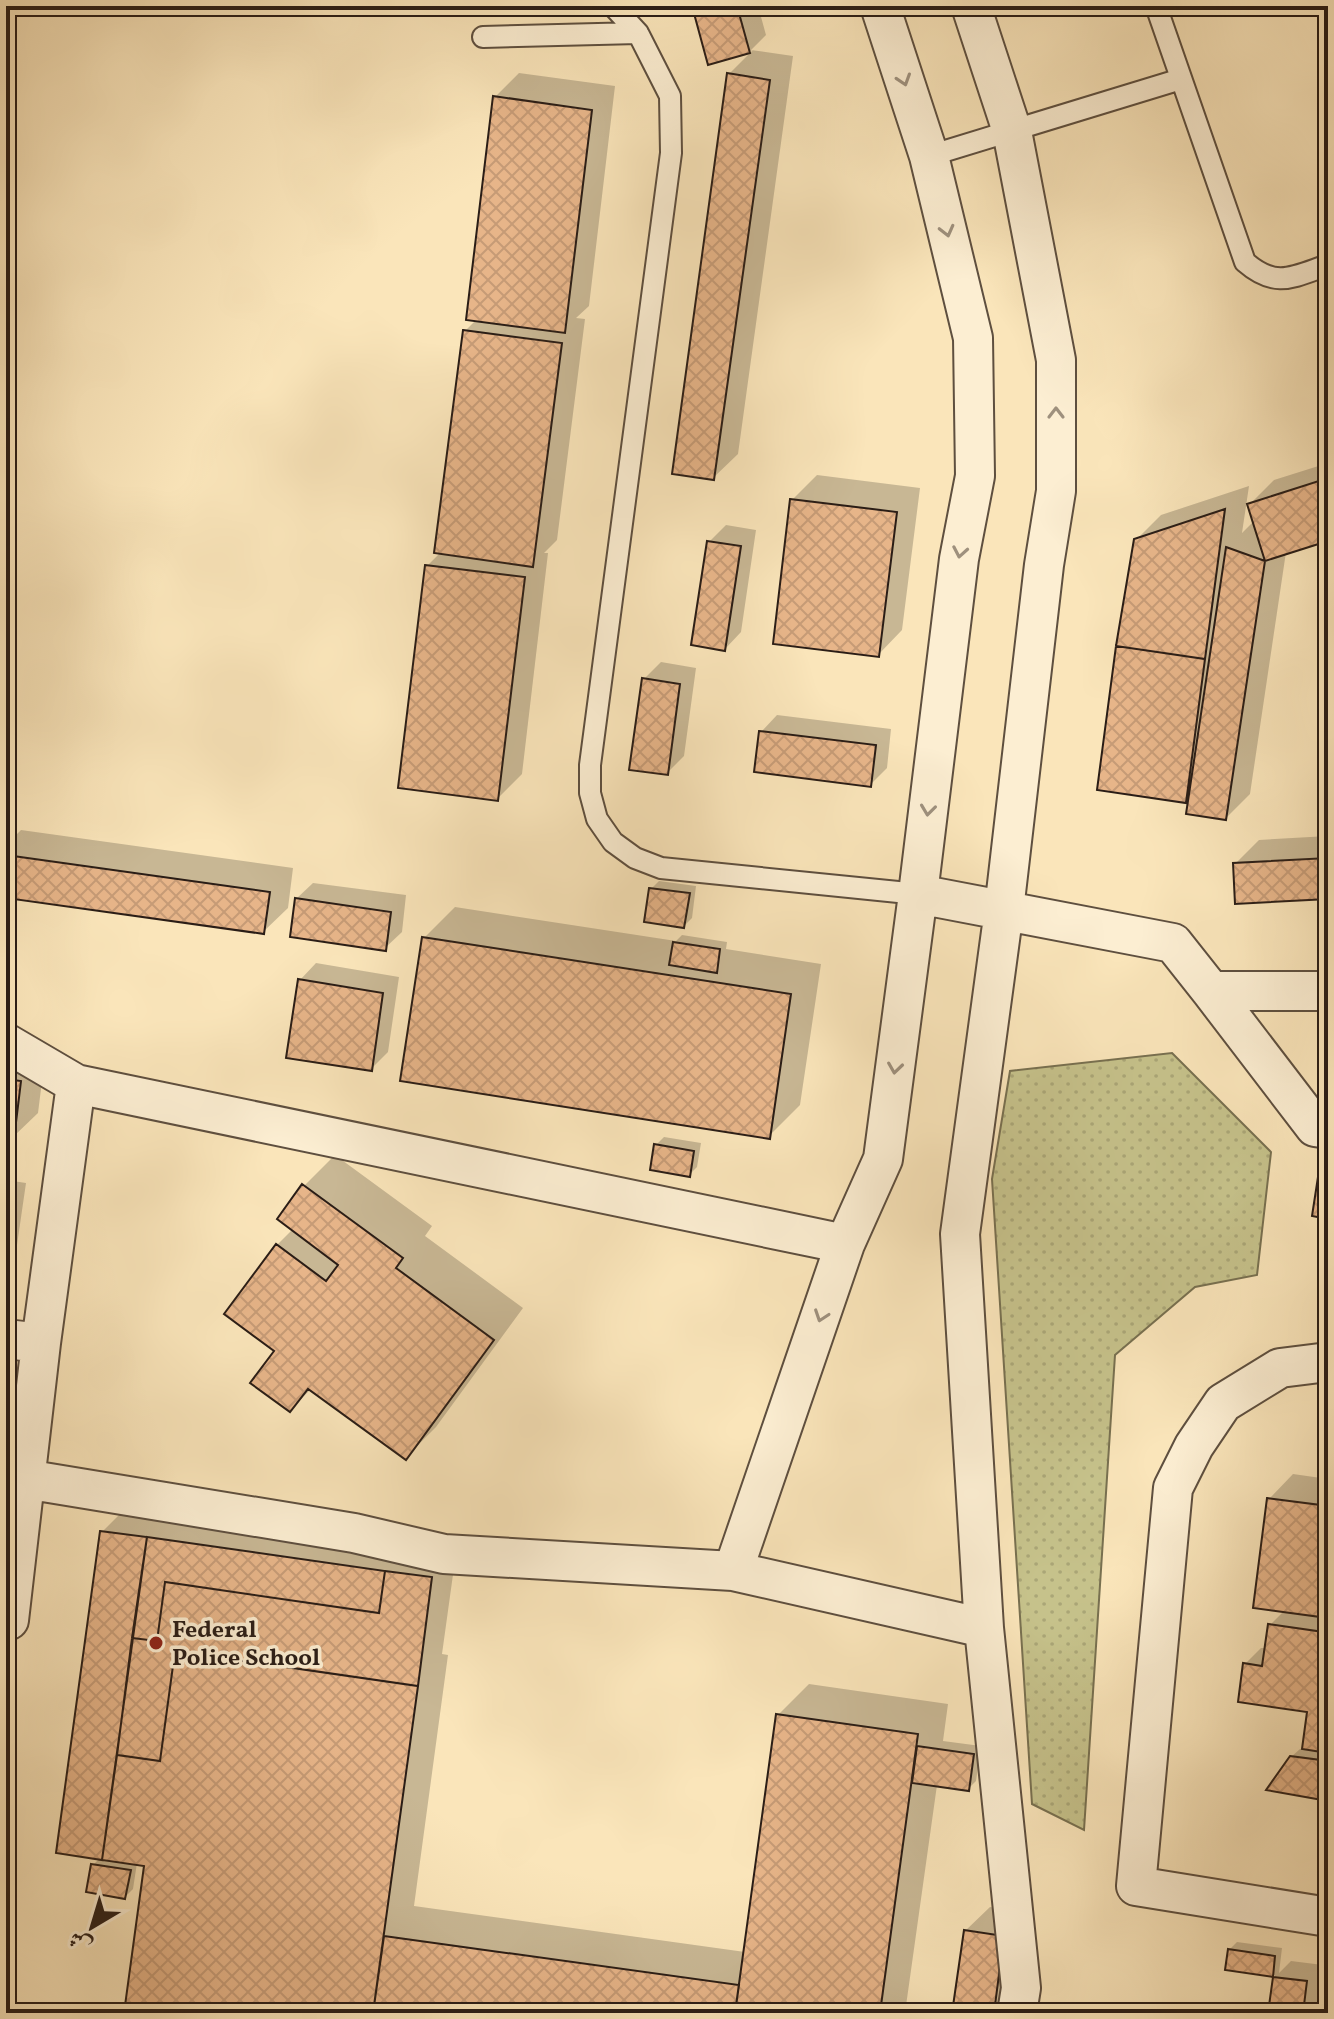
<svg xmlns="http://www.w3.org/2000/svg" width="1334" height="2019" viewBox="0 0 1334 2019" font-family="Vollkorn,Amiri,serif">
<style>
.grass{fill:url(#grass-dots);stroke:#787050;stroke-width:2}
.shadow{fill:#0003}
.building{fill:url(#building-cross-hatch);stroke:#2a1d16;stroke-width:2}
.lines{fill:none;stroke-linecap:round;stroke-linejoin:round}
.lane-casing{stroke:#5e4f3f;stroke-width:24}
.street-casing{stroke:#5e4f3f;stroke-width:42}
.lane{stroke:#fceed2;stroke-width:20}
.street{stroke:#fceed2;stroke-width:38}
.oneway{stroke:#9e907d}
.poi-dot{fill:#8f2418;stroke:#fceed2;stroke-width:3}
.labels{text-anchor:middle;stroke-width:7;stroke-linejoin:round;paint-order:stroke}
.poi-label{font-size:24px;font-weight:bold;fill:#2a1d16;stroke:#fceed2;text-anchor:start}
</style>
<defs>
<pattern id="grass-dots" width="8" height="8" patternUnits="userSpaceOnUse" patternTransform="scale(2)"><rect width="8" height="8" fill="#c6c28b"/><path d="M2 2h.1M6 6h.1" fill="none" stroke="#aaa677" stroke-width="1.8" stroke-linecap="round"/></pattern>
<pattern id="building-cross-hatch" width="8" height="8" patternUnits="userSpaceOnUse" patternTransform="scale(2)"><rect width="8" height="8" fill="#e7b589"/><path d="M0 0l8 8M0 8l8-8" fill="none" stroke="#c69b76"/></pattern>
</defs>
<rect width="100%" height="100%" fill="#fae5ba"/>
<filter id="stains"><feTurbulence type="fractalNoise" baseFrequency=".0025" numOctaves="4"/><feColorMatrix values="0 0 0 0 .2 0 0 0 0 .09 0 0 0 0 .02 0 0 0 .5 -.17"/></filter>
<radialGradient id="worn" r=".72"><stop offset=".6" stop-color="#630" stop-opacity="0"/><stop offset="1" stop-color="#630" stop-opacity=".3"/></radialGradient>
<path class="grass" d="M1172,1053L1271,1152L1257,1275L1195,1287L1115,1355L1084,1830L1032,1804L992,1179L1010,1071Z"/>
<path class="shadow" d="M694,6H758L766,35L751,50L793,56L738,454L713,478L729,74L753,50L710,63Z
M519,73L615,86L589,306L576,318L585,319L557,540L544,553H548L522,774L498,798L427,566L441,552L465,331L477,319L495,97Z
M1328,463V539L1286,552L1250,794L1226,818L1191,794L1185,800L1136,540L1161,515L1249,486L1242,533L1252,523L1256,525L1249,505L1274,480Z
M817,475L920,488L902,630L878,655L792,500Z
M726,525L756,530L741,632L725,649L709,542Z
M661,662L696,668L684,756L667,773L644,679Z
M777,715L891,729L887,768L870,785L761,732Z
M21,830L293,868L288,908L263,932L6,896V845Z
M1328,836V897L1235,864L1259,840Z
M659,881L696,886L692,918L684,926L651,889Z
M313,883L406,895L402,932L385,948L296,899Z
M455,907L676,941L682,935L727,942L726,949L821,964L800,1105L769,1136L424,938Z
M316,963L399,977L388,1052L371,1069L300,980Z
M6,1051L45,1057L38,1113L13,1137L6,1136Z
M664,1137L701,1143L697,1167L689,1175L656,1145Z
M335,1155L432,1226L425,1236L523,1308L436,1427L405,1458L311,1389L290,1410L276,1351L277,1245L293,1229L304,1186Z
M6,1180L26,1183L17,1245L6,1256Z
M1293,1474L1328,1479V1799L1291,1757L1300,1749H1304L1309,1710L1245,1664L1261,1648H1267L1270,1625L1285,1610L1269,1499Z
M127,1507L456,1553L442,1654L448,1655L414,1906L745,1952L778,1715L809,1684L948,1704L943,1741L981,1746L976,1781L968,1789L937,1785L905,2013H126L146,1864L137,1863L133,1889L125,1897L93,1865L100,1858L102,1532Z
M990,1907L1028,1912L1014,2013H954L965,1931Z
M1237,1942L1282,1948L1279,1973L1291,1961L1323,1965L1317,2013H1270L1275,1975L1227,1969L1229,1950Z"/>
<path class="building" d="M692,6H737L750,53L708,65Z
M727,73L770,80L714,480L672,474Z
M493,96L592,110L565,333L466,320Z
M463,330L562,343L533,567L434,553Z
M1328,478V541L1265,561L1247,504Z
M790,499L897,512L879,657L773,644Z
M1225,509L1205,659L1116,646L1134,539Z
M707,541L741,546L725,651L691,645Z
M1226,547L1265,561L1226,820L1186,814Z
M425,565L525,577L498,801L398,788Z
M1116,646L1205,659L1186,803L1097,790Z
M642,678L680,684L668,775L629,770Z
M759,731L876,745L871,787L754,772Z
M6,855L270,892L264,934L6,898Z
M1328,858V899L1235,904L1233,863Z
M649,888L690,893L684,928L644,922Z
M295,898L391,912L386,951L290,937Z
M422,937L791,994L770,1139L400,1081Z
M673,942L720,949L717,973L669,965Z
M298,979L383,993L372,1071L286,1058Z
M6,1079L21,1081L14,1139L6,1138Z
M1324,1138L1328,1139V1219L1312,1216Z
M654,1144L694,1151L690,1177L650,1170Z
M302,1184L403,1258L396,1268L494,1340L406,1460L308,1389L290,1412L250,1383L274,1351L224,1314L276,1244L326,1281L338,1265L277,1219Z
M1267,1498L1328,1506V1618L1253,1608Z
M100,1531L147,1537L102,1860L56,1853Z
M147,1537L385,1571L379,1613L165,1582L157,1641L132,1638Z
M385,1571L432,1577L418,1686L175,1651L160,1761L117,1755L132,1638L157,1641L165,1582L379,1613Z
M1326,1618H1328V1753L1302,1749L1307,1712L1238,1702L1243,1663L1262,1666L1268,1624L1324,1632Z
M175,1651L418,1686L373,2013H124L144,1866L102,1860L117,1755L160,1761Z
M776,1714L918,1734L880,2013H735Z
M917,1746L974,1754L969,1791L912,1783Z
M1290,1756L1328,1761V1801L1266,1790Z
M91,1864L131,1870L125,1899L86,1892Z
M964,1930L1004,1936L994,2013H952Z
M384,1936L739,1985L735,2013H373Z
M1228,1949L1275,1956L1273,1977L1225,1970Z
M1273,1977L1307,1981L1303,2013H1268Z"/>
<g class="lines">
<defs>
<path id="lane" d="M613,6L638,33L670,96L671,153L590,765V793L597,819L613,842L635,858L661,868L918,894
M1156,6L1245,262C1276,289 1293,277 1328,265
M483,37L638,33
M929,156L1181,79"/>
<path id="street" d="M880,6L929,156L973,338L975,476L959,559L918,894L883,1159L845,1244L733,1571L984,1628L960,1234L1004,910L1044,565L1056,491V360L1012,131L971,6
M918,894L1173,943L1211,991L1315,1127L1328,1129
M1211,991H1328
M6,1043L76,1084L41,1343L9,1620
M76,1084L845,1244
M6,1339L41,1343
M1328,1362L1280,1368L1223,1403L1194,1446L1173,1488L1136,1886L1328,1917
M25,1479L354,1533L444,1554L733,1571
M984,1628L1021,1988L1017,2013"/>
</defs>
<use href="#lane" class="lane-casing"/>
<use href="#street" class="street-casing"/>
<use href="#lane" class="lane"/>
<use href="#street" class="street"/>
</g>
<defs><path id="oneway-chevron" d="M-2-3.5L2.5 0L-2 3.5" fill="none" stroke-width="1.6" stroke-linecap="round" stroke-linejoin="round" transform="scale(2)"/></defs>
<g class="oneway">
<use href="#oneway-chevron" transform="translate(904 80) rotate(72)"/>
<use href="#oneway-chevron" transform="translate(947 231) rotate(76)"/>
<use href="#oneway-chevron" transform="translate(1056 413) rotate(-90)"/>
<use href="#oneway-chevron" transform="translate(960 552) rotate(100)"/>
<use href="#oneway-chevron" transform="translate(928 810) rotate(97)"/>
<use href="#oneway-chevron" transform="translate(895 1068) rotate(98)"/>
<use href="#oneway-chevron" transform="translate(821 1316) rotate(109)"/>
</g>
<circle class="poi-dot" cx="156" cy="1643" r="8"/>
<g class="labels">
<g class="poi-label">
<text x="172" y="1637">Federal<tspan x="172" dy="28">Police School</tspan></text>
</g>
</g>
<rect width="1334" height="2019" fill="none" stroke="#fae5ba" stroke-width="32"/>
<rect x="8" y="8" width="1318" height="2003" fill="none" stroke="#2a1d16" stroke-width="4"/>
<rect x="16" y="16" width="1302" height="1987" fill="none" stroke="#2a1d16" stroke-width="2"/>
<g transform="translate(92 1927) rotate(218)" stroke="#fceed2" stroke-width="6" paint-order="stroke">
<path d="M0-6L14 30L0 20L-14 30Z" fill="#2a1d16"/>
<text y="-12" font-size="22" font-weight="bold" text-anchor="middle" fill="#2a1d16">ش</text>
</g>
<rect width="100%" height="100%" filter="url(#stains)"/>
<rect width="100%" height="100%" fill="url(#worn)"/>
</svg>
